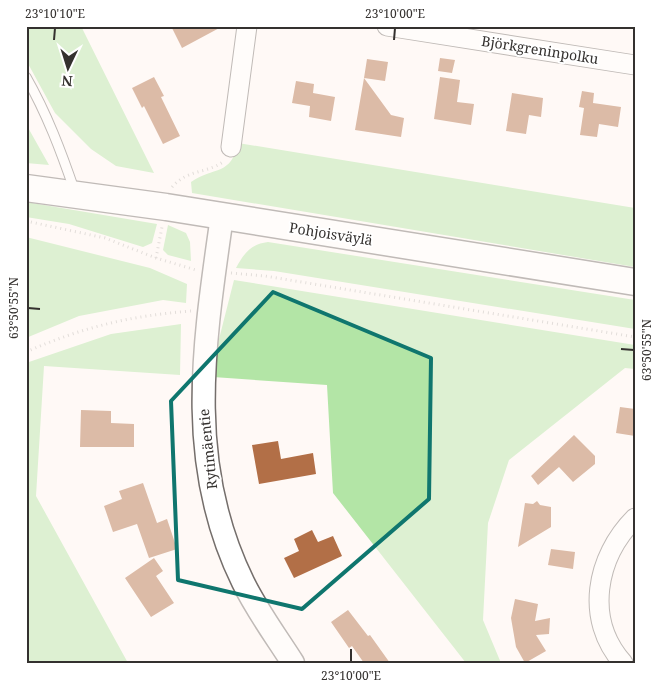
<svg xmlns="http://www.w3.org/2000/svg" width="661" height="689" viewBox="0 0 661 689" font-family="'Noto Serif',serif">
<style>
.green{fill:#b3e5a6}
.building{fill:#b26f47}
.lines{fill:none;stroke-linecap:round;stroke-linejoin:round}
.service-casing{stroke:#746e6b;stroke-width:11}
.minor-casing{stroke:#746e6b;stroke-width:21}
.tertiary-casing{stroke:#746e6b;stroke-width:25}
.secondary-casing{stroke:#746e6b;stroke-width:29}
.path{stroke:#c0bbb8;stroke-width:3;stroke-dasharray:1 4;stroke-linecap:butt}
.service{stroke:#fff;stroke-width:9}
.minor{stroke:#fff;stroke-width:19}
.tertiary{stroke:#fff;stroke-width:22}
.secondary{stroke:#fff;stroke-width:26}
.marked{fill:none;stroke:#0f766e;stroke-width:4;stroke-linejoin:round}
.ticks{fill:none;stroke:#34312f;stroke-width:2}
.labels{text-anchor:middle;stroke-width:4;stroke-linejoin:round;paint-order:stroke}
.street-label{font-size:14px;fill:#34312f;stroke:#fff}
.neatline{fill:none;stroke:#34312f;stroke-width:2}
.ticks-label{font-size:12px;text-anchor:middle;fill:#34312f}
</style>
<rect width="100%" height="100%" fill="#fff9f6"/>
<path class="green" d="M26,26H81L154,173L116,166L91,149L55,113L26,60Z
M26,124L49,165L26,163Z
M238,143L635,208V267L192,193L191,182C215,166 231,176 238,143Z
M26,202L157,224L152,243L143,247L69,224L26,217Z
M168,225L186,233L190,242L191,261L168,255L163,250Z
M26,237L150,268L187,284L186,303L163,300L79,316L26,338Z
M268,242L635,300V329L274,271L236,268C244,253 251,244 268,242Z
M234,280L635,345V369L625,368L509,460L488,523L483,620L501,663H466L333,493L327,385L213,377L218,343Z
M181,324L180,375L44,366L36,496L128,663H26V363L111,334Z"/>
<path class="building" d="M171,26H223L182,48Z
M440,58L455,60L452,73L438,71Z
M367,59L388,62L385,81L364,78Z
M154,77L164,96L161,97L180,136L163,144L144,106L142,108L132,88Z
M440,77L460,80L457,102L474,104L471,125L434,119Z
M364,78L391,115L404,118L401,137L355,130Z
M296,81L314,84L313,93L335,97L331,121L309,117L310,106L292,103Z
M582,91L594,93L593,103L621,107L618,127L599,124L597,137L580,135L584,108L579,107Z
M512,93L543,98L541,117L529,115L526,134L506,131Z
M620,407L635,409V436L616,433Z
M81,410L111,411V423L134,424V447H80Z
M574,435L595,456V464L573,482L559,467L538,485L531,476Z
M278,441L281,459L313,453L316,474L259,484L252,445Z
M143,483L157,523L167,519L177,549L149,558L137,524L113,532L104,506L122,499L119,491Z
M537,501L540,505L551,507V527L518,547L525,503L533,504Z
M312,530L318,542L333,536L342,556L294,578L284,558L299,551L294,539Z
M551,549L575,552L573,569L548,565Z
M154,558L163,571L156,576L174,603L151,617L125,578Z
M515,599L538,604L535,621L550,618L549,634L536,635L546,651L525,663L516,647L511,618Z
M348,610L368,636L370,635L390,663H364L352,646L349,648L331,622Z"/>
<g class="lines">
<defs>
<path id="service" d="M26,77C47,114 61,151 75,192"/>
<path id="minor" d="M387,26L635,65
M231,147L247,26
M623,663C584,619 596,557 635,518"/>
<path id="tertiary" d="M222,216C204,343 184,462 243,582C257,611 276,636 293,663"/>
<path id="secondary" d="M26,188L166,207L635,282"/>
</defs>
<use href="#service" class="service-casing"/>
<use href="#minor" class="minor-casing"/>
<use href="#tertiary" class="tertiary-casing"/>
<use href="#secondary" class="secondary-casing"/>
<path class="path" d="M172,187C188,169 205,174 223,162
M26,221L105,238L156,258L196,270
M156,258L162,227
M231,273L265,276L635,337
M26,352C83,327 129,316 191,311"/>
<use href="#service" class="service"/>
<use href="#minor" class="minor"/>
<use href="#tertiary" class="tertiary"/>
<use href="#secondary" class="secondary"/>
</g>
<path d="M0 0H661V689H0ZM273,292L431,358L429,499L302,609L178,580L171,401Z" fill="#fff9f6" fill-opacity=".55" fill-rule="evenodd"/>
<path class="marked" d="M273,292L431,358L429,499L302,609L178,580L171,401Z"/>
<path class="ticks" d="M54,40L55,28M394,40L395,28M28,308L40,309M621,349L634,350M351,662V649"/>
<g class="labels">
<g class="street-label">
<text transform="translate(540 50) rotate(9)" y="5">Björkgreninpolku</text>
<text transform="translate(331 234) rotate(9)" y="5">Pohjoisväylä</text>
<text transform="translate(208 449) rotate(-96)" y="5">Rytimäentie</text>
</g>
</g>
<rect width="661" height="689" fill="none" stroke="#ffffff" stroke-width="55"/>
<g transform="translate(68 68) rotate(184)" stroke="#ffffff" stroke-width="4" paint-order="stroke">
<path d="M0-4L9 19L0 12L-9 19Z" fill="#34312f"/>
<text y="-8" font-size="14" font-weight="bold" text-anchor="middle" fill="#34312f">N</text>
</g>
<rect x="28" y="28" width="606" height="634" class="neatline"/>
<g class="ticks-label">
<text x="55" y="18">23°10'10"E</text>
<text x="395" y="18">23°10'00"E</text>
<text transform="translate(14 308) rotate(-90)" y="4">63°50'55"N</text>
<text transform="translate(647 350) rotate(-90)" y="4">63°50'55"N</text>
<text x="351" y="680">23°10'00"E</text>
</g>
</svg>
